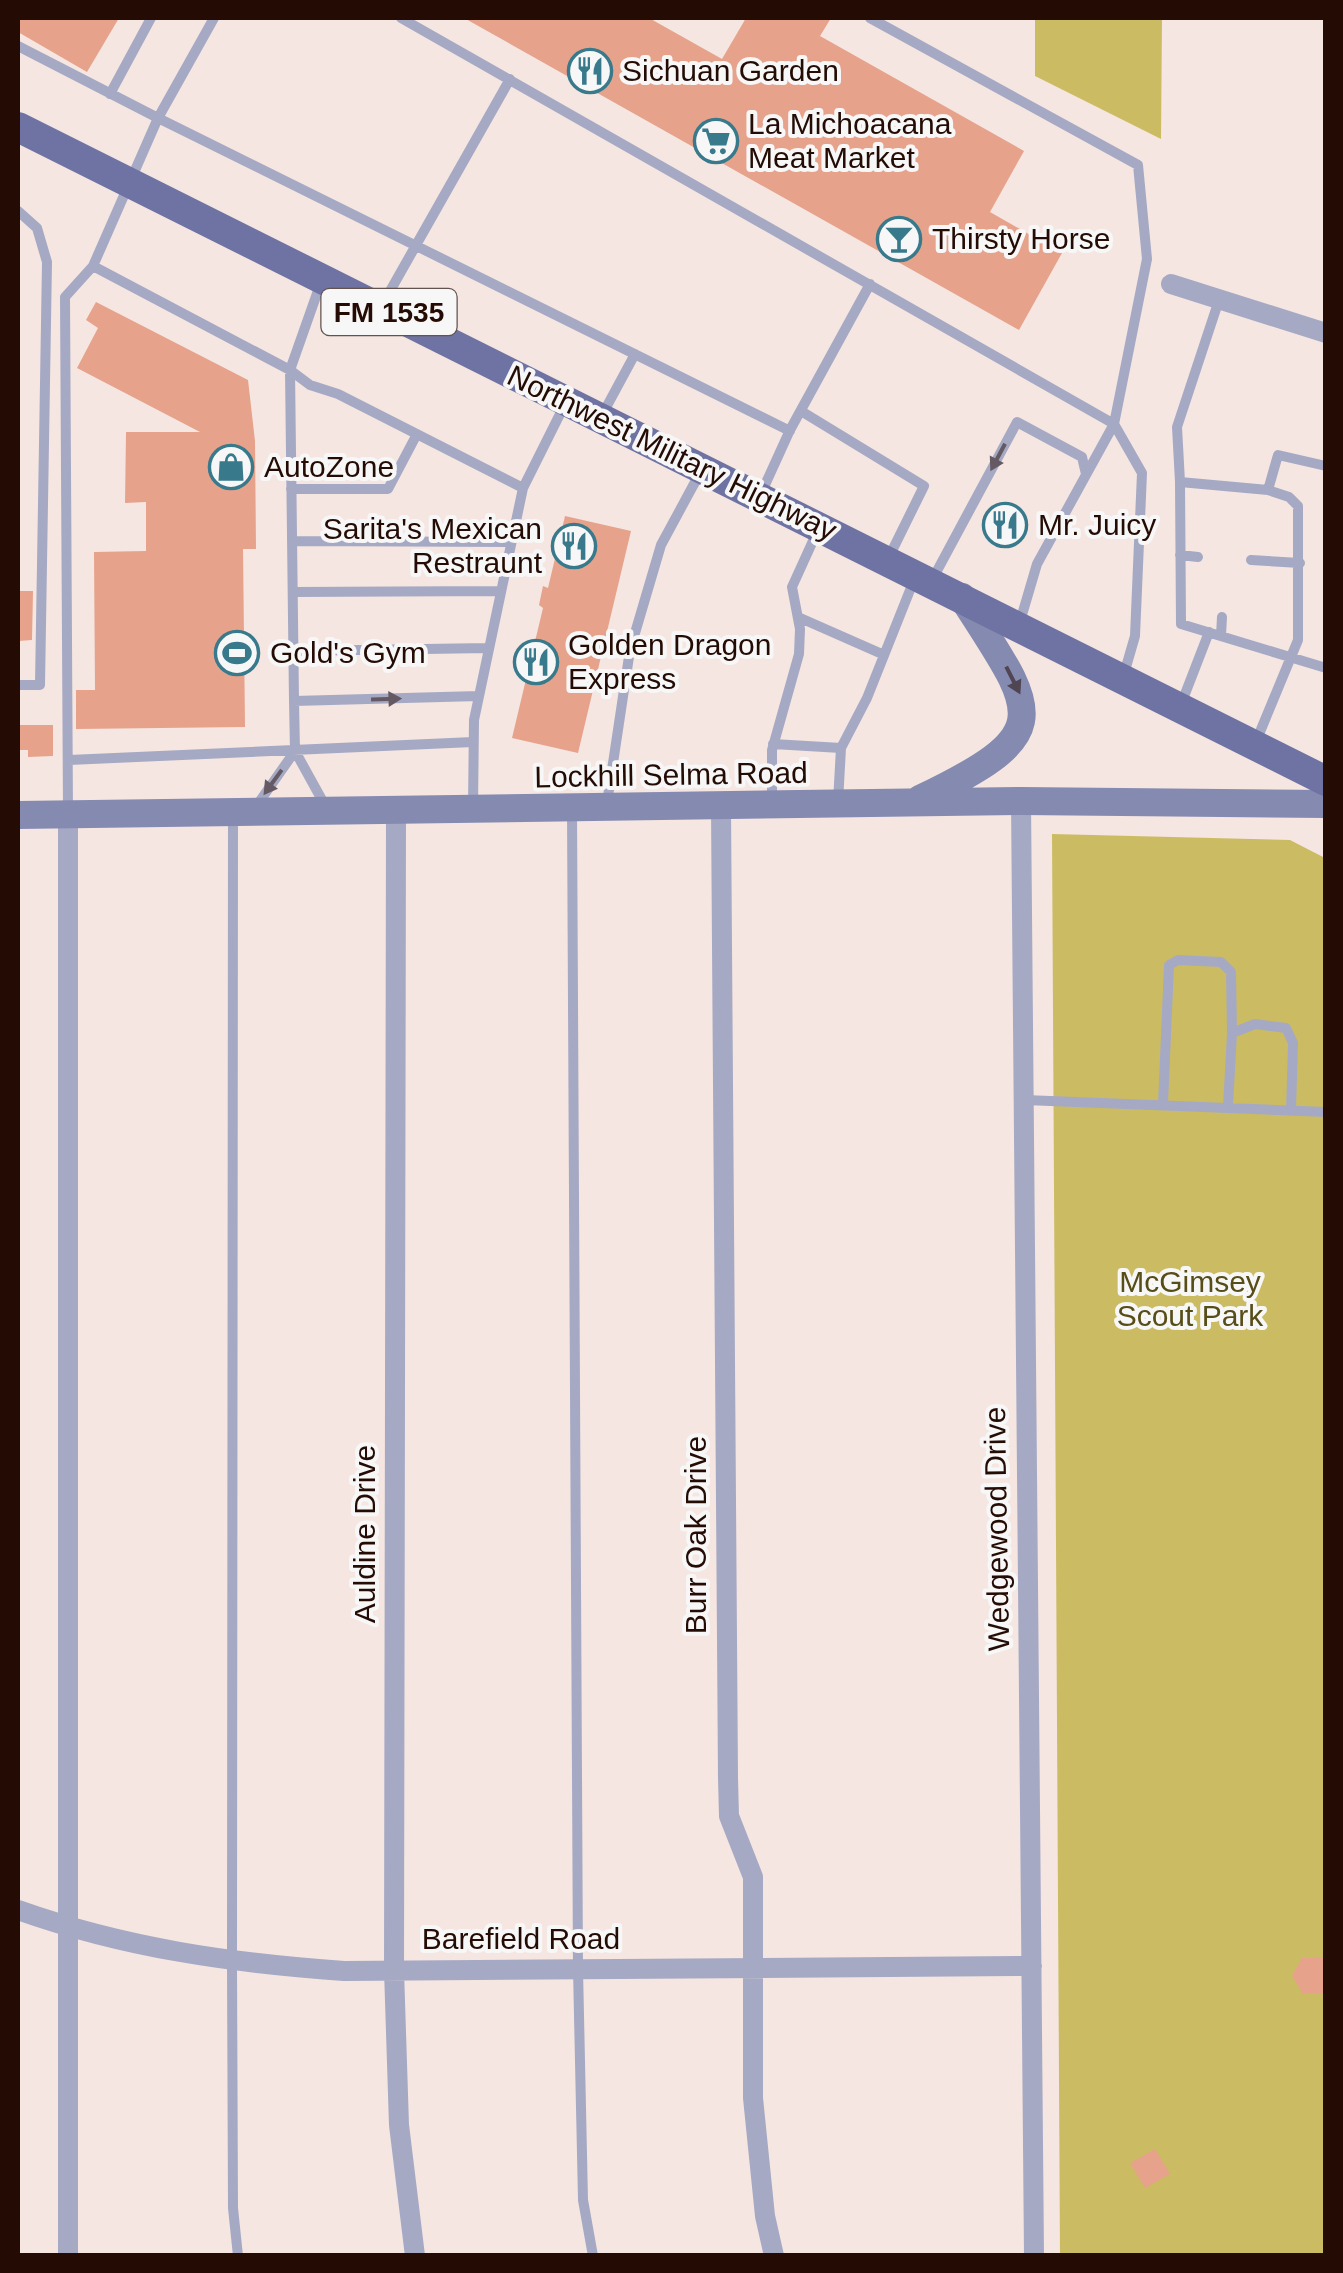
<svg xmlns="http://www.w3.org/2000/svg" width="1343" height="2273" viewBox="0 0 1343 2273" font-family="Arial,sans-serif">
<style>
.green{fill:#cbbc63}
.building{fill:#e6a28b}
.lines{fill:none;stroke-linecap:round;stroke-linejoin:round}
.service{stroke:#a6a9c4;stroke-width:10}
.minor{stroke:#a6a9c4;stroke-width:20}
.secondary{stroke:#858ab1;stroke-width:28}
.primary{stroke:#6e73a3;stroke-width:30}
.oneway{fill:#655a64}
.oneway2{fill:#504552}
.labels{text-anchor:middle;stroke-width:8;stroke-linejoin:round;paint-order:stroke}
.shield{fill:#f7f7f7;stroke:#63524e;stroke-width:2.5}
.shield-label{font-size:28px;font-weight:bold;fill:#240c05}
.poi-label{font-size:30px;fill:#240c05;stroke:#f7f7f7;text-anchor:start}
.street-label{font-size:30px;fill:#240c05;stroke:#f7f7f7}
.park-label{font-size:30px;fill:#564d17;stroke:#f7f7f7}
</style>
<rect width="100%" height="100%" fill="#f5e6e1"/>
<path class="green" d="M1035,18H1162L1161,139L1035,76Z
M1052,834L1290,840L1325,858V2255H1060Z"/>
<path class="building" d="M18,18H119L87,72L18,32Z
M464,18H649L722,59L746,18H831L820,36L1024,151L990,212L1062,253L1019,330Z
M96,302L248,380L255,441L256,549H243L245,727L76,729V690H95L94,552L146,551V502L125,503L126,432H200L77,368L98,328L86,320Z
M565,516L631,531L578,753L512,738L543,608L539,605L543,586L548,588Z
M18,591H33L32,640L18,641Z
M18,725H53V756L28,757V750H18Z
M1326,1957V1994H1303L1292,1976L1302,1958Z
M1155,2149L1170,2174L1145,2188L1130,2163Z"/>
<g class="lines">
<path class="service" d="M214,18L158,118L790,431
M401,18L1114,424L1147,259L1138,165L870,18
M18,46L158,118L93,266
M110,94L151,18
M18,211L37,228L47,262L40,685H18
M320,285L290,370L294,701L295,751L327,809
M381,307L510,79
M801,411L924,486L889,557
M601,417L635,354
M1114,424L1142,473L1135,636L1124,674
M1326,466L1278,455L1268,490L1180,482L1181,624L1326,668
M1180,482L1177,427L1219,300
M523,488L565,404
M291,489H388L417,434
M760,496L790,430L870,284
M292,541L511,542
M1180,555L1198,557
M1251,560L1300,563
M931,582L1017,422L1082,457L1086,474
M293,592L501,591
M798,617L882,654
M1019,625L1037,564L1114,424
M1221,636L1222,617
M294,651L489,648
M294,701L479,696
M1180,707L1209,632
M773,744L841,748
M1255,744L1298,640V506L1289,497L1268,490
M69,760L473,742
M772,800V750L799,654L800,629L792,587L817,532
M838,802L841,748L867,698L914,580
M607,803L630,650L661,545L701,471
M255,808L295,751
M572,810L578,1969L583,2200L593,2256
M68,813L65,297L93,266L290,370L310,385L338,394L523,488L474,720L473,808
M233,813L232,1963L233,2208L238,2256
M1025,1100L1326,1112
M1163,1104L1169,965L1178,960L1221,962L1231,972L1232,1033
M1228,1106L1232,1033L1255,1024L1286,1028L1293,1043L1291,1111"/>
<path class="minor" d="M1171,284L1326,333
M1021,801L1034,2256
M721,807L728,1778L729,1816L753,1877V2098L765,2216L774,2256
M396,811L394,1970L399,2125L415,2256
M68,814V2256
M18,1910C125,1948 231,1963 344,1971L1032,1966"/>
<path class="secondary" d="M920,799C1060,732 1037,714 962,597
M18,815L1021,801L1326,804"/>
<path class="primary" d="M18,127L1326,781"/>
</g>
<defs><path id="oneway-solid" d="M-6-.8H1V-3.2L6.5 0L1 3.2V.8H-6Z" transform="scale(2.5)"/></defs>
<g class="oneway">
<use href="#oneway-solid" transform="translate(998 457) rotate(118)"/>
<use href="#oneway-solid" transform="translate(386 699) rotate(-2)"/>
<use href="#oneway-solid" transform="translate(273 782) rotate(126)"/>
</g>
<use class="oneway2" href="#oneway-solid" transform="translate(1013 680) rotate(63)"/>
<defs>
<symbol id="restaurant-ring" viewBox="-11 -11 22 22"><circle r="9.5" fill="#f7f7f7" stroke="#38798c" stroke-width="1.5"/><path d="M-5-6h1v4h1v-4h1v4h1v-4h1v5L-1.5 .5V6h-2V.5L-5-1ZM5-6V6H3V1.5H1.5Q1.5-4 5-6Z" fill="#38798c"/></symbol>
<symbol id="supermarket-ring" viewBox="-11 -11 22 22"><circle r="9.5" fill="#f7f7f7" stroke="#38798c" stroke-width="1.5"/><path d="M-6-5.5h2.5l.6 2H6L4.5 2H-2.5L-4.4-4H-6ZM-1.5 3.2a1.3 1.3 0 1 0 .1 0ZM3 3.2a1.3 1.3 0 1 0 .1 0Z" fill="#38798c"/></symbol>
<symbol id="bar-ring" viewBox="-11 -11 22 22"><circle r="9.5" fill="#f7f7f7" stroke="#38798c" stroke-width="1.5"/><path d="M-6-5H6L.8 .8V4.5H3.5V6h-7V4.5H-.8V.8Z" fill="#38798c"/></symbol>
<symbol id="shop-ring" viewBox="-11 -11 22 22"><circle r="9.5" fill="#f7f7f7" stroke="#38798c" stroke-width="1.5"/><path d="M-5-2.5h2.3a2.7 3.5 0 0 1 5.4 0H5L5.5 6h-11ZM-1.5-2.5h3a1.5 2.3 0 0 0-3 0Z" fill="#38798c"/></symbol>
<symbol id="stadium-ring" viewBox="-11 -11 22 22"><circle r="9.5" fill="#f7f7f7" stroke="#38798c" stroke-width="1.5"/><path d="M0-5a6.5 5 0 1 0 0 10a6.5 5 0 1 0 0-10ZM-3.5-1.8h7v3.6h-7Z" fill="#38798c"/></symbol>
</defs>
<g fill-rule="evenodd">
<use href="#restaurant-ring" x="565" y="46" width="50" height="50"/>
<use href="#supermarket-ring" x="691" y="116" width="50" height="50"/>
<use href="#bar-ring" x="874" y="214" width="50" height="50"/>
<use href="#shop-ring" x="206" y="442" width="50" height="50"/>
<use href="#restaurant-ring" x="980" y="500" width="50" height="50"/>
<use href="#restaurant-ring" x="549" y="521" width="50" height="50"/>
<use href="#stadium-ring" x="212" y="628" width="50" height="50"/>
<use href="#restaurant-ring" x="511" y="637" width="50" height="50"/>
</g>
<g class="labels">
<rect class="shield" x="321.5" y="289" width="135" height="46" rx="8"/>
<g class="shield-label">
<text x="389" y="322">FM 1535</text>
</g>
<g class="poi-label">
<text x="622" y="81">Sichuan Garden</text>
<text x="748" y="134">La Michoacana<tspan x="748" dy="34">Meat Market</tspan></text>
<text x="932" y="249">Thirsty Horse</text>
<text x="264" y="477">AutoZone</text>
<text x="1038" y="535">Mr. Juicy</text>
<text x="542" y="539" text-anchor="end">Sarita's Mexican<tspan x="542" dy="34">Restraunt</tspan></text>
<text x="568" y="655">Golden Dragon<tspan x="568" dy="34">Express</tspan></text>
<text x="270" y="663">Gold's Gym</text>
</g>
<g class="street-label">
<text transform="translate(672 453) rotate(26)" y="10">Northwest Military Highway</text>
<text transform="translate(671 775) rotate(-1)" y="10">Lockhill Selma Road</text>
<text transform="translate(997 1529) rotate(-91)" y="10">Wedgewood Drive</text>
<text transform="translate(365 1534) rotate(-90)" y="10">Auldine Drive</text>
<text transform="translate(696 1535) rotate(-90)" y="10">Burr Oak Drive</text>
<text x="521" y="1949">Barefield Road</text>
</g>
<g class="park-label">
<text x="1190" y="1292">McGimsey<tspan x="1190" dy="34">Scout Park</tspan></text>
</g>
</g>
<rect width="1343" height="2273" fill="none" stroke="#240c05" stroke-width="40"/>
</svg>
